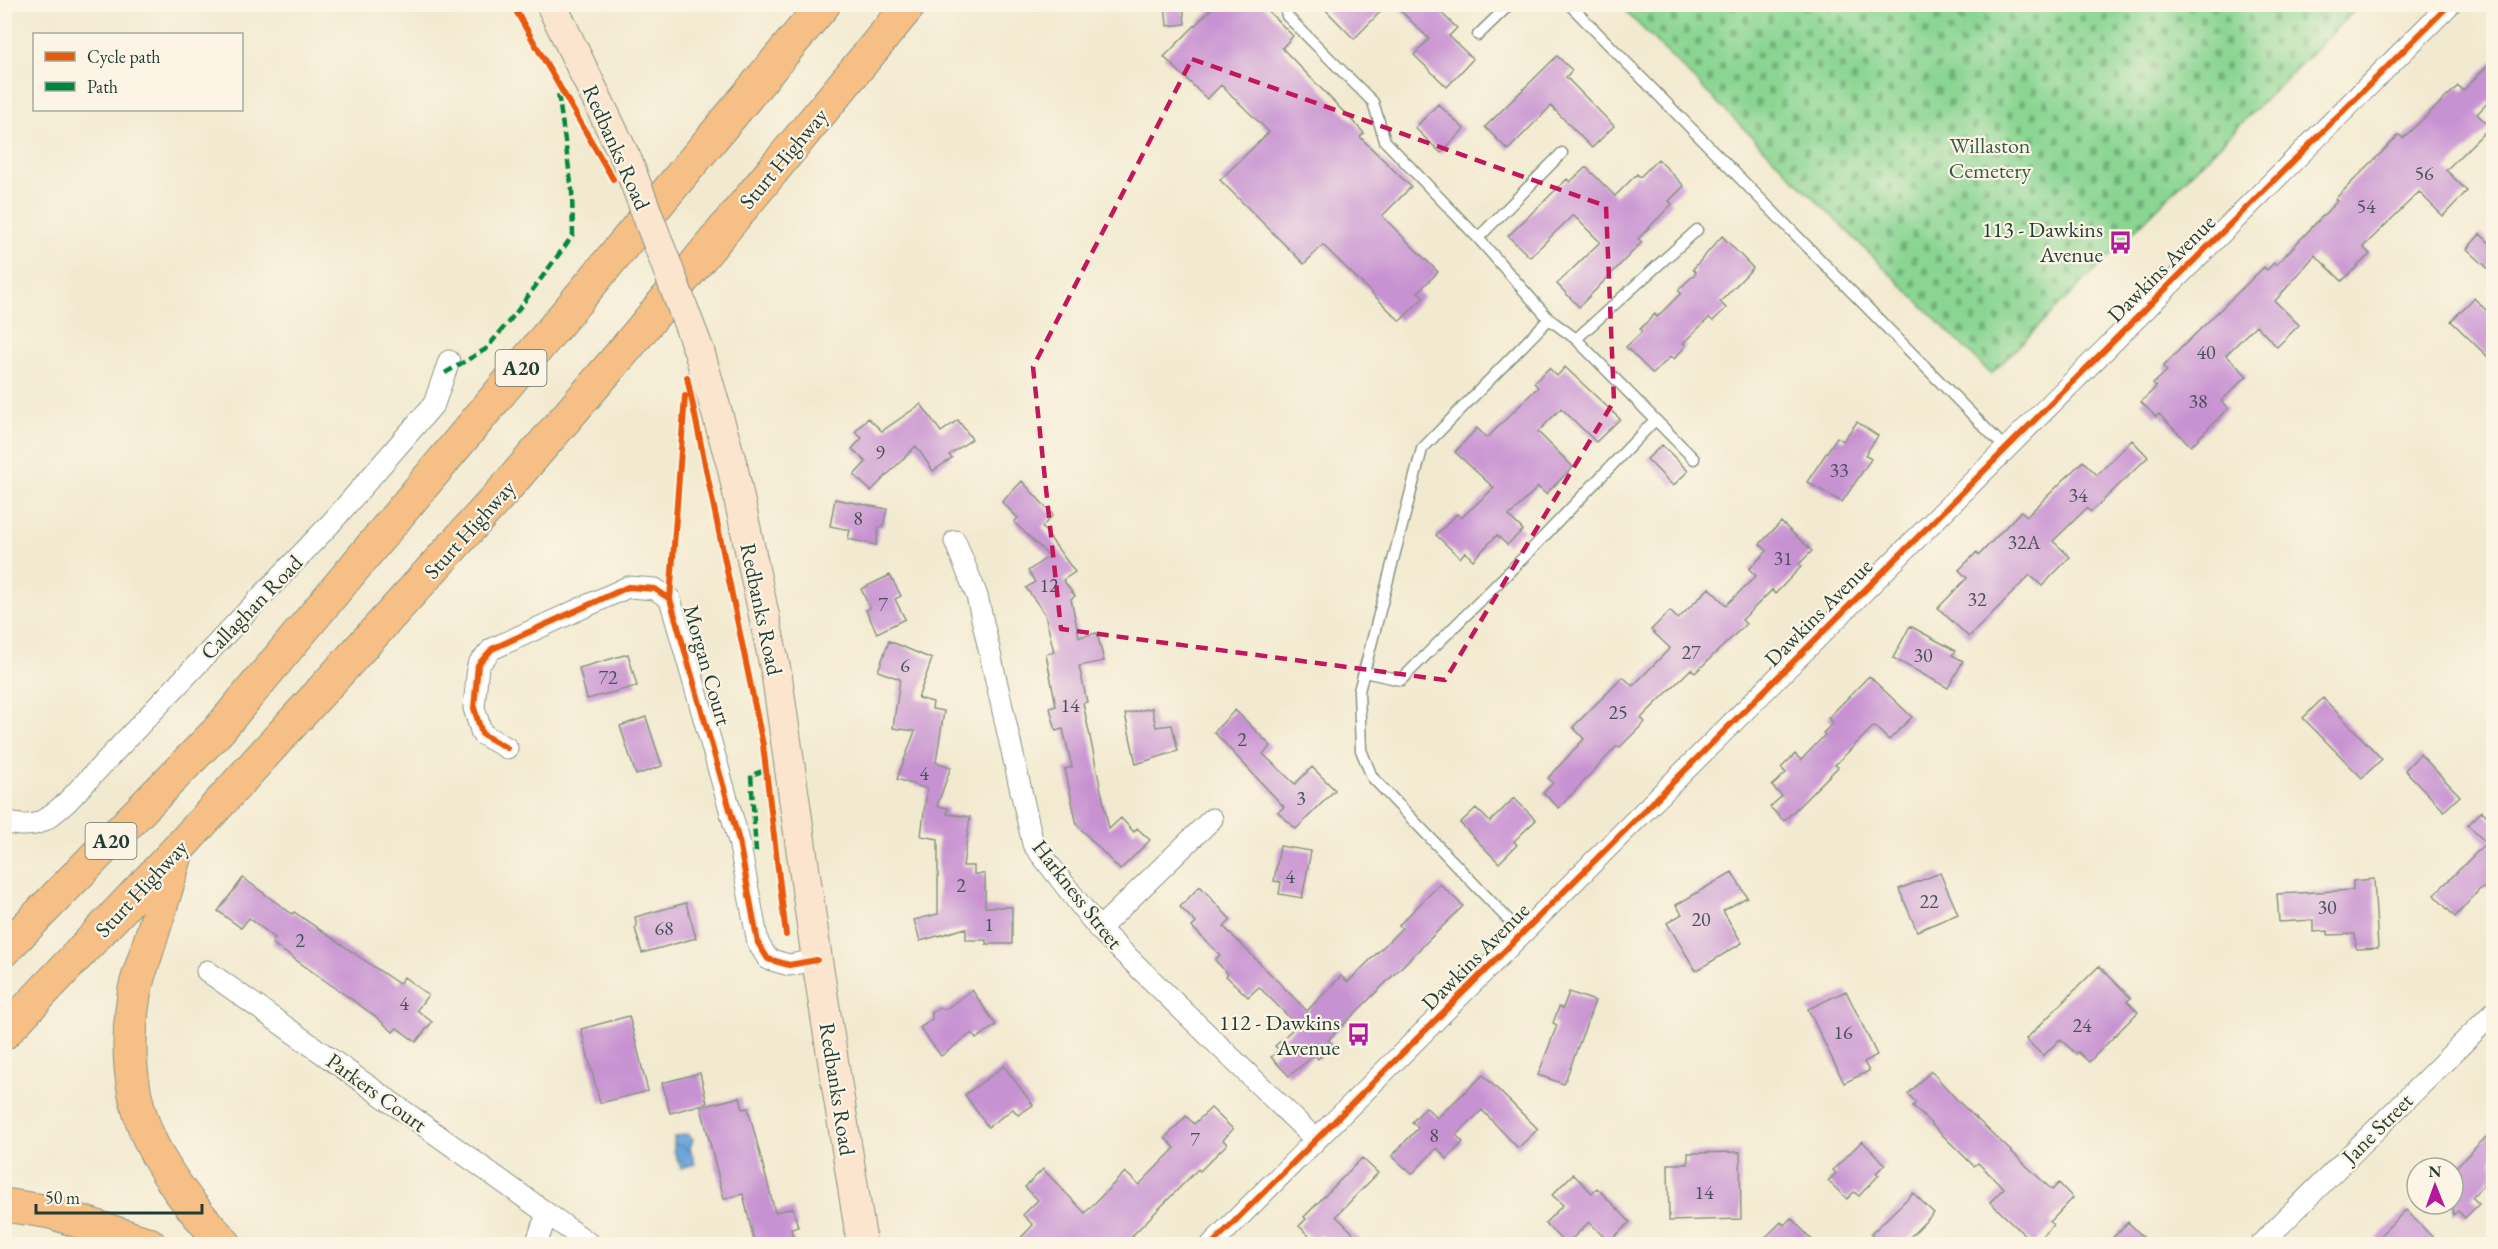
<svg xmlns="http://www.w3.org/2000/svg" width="2498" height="1249" viewBox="0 0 2498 1249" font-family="'EB Garamond',serif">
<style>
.cemetery{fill:url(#cemetery-stones);stroke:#548963;stroke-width:1.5}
.water{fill:url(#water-waves);stroke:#467088;stroke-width:1.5}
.building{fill:#c792d2}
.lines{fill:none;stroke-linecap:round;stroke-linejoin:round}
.lane-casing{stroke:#889482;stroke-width:13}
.street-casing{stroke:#889482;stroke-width:23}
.secondary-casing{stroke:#889482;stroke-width:32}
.highway-casing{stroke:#889482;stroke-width:35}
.lane{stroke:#fff;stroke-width:10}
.street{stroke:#fff;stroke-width:21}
.secondary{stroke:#fbe5cf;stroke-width:30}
.highway{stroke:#f5bf86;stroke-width:33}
.secondary-bridge-casing{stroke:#889482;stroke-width:32;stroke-linecap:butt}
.secondary-bridge{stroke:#fbe5cf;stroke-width:30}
.quiet{stroke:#00873e;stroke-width:4.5;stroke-dasharray:9 4.5;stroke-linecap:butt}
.cycleway-casing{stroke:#fcf5e5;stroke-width:10}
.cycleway{stroke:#e8590c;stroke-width:6}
.marked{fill:none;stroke:#c2185b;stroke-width:4.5;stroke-dasharray:12 8;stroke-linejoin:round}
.labels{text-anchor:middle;stroke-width:4.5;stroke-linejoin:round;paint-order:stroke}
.number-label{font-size:20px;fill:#49525c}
.shield{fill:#fcf5e5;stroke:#617469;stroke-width:1.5}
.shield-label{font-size:21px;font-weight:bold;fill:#1f3d34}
.park-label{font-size:22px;fill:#345b47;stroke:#fcf5e5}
.street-label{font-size:22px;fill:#1f3d34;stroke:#fcf5e5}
.poi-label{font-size:22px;fill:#1f3d34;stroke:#fcf5e5;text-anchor:end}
</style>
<defs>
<pattern id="cemetery-stones" width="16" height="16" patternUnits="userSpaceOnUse" patternTransform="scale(1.5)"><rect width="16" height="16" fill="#8ad592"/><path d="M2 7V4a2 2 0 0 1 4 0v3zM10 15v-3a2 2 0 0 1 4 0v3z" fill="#70ae78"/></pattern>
<pattern id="water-waves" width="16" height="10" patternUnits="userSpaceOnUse" patternTransform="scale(1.5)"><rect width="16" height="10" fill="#6ca4db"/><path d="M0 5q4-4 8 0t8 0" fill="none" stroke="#5887b2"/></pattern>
</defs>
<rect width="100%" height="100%" fill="#fcf5e5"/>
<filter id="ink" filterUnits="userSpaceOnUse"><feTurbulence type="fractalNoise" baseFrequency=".0167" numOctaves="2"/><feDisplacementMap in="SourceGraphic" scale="12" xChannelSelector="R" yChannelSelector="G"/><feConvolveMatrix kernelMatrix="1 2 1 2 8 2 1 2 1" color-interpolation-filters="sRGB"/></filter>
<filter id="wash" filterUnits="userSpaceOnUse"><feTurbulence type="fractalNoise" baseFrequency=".008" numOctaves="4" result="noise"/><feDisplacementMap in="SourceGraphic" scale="24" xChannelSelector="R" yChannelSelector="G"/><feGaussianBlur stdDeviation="1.35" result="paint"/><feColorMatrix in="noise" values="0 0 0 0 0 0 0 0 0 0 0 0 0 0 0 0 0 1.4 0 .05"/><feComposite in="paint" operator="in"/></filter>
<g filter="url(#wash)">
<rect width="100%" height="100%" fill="#f2ead0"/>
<path class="cemetery" d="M1619,5H2360L1991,374Z"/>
<path class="water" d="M687,1134L693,1139L690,1148L695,1164L681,1168L674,1151V1137Z"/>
<g id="blocks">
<path class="building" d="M1165,4H1183L1185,24L1167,26Z
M1216,4H1261L1293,36L1282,48L1364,133L1360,137L1411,187L1382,216L1438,272L1418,292L1424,297L1400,321L1323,245L1304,264L1220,180L1269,132L1221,85L1207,99L1164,57Z
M1320,4H1388L1354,39Z
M1394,4H1432L1457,28L1449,36L1473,59L1447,87L1414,55L1429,39Z
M1557,56L1572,70L1566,77L1614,126L1592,148L1551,106L1508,150L1485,127Z
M2493,60V97L2477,114L2490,127L2446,170L2467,191L2443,216L2419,192L2363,247L2370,254L2342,281L2315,255L2275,301L2299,325L2277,347L2256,325L2226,355L2247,376L2221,401L2228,408L2191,446L2159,414L2156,417L2141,402L2156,387L2153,384L2167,371L2163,367L2180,349L2264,267L2267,270L2274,263L2276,265L2337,201L2335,199L2399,135L2403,138L2458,86L2463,91Z
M1438,104L1464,129L1441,153L1415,128Z
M1658,159L1684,186L1669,201L1672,204L1638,239L1642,242L1579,307L1557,284L1600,242L1573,215L1530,257L1508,236L1567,179L1570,182L1586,167L1615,196L1637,174L1640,177Z
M2480,234L2493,246V273L2467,249Z
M1722,236L1753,268L1720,302L1726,308L1713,321L1709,318L1683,343L1686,346L1674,359L1671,356L1653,374L1626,347L1642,332L1640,329L1655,314L1657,317L1681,293L1678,290L1696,273L1693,269Z
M2474,298L2493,317V362L2451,321Z
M1565,367L1620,419L1596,442L1561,408L1538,432L1573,467L1546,494L1538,487L1509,516L1523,530L1507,545L1497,535L1473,560L1465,552L1460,558L1436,535L1457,514L1461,518L1494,488L1455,452L1477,428L1487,438L1538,387L1534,383L1549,368L1557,376Z
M921,404L941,432L958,420L972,439L949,455L952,458L933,471L916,446L871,491L854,475L866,462L852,449L862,438L855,432L868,418L882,431Z
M1857,422L1878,436L1865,455L1871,459L1842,502L1807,482L1837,437L1843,441Z
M2132,440L2148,457L2091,512L2087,508L2053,541L2070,557L2042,586L2030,575L1969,637L1938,608L1967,578L1959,570L1977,552L1979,555L2021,511L2027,516L2083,461L2097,475Z
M1662,445L1688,471L1673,486L1647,459Z
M1022,481L1053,515L1042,527L1075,572L1063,580L1075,596L1071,599L1079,637L1097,633L1104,661L1079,666L1087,702L1083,703L1109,829L1121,818L1134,832L1137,828L1150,840L1120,870L1077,825L1065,769L1072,767L1063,729L1056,731L1050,708L1056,706L1046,654L1054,652L1045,614L1026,588L1035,582L1028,571L1049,556L1014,522L1018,518L1002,502Z
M835,499L887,509L883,527H879L876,545L848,539L850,530L830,526Z
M1781,522L1812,551L1799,564L1801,567L1775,594L1772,590L1742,620L1746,624L1695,673L1691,669L1641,718L1645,722L1619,748L1617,746L1559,808L1543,793L1553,783L1548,778L1584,739L1573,727L1623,677L1633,686L1670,648L1651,630L1670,611L1678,619L1709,588L1726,605L1756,576L1749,569L1767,551L1760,544Z
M890,575L901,596L895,599L905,619L877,633L866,610L870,608L861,589Z
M1910,626L1956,651L1952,655L1963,661L1948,688L1893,658Z
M889,641L932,659L918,698L933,702L932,709L944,711L936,762L951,767L937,806L948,808L947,814L970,817L963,866H974V874H985V907H1012V944H986V940H966V928L920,941L914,920L938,914V839L921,836L927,789L897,779L915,731L893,728L900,679L878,671Z
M628,654L637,686L587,699L579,668Z
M1869,676L1912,717L1889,740L1874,726L1835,765L1838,767L1784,821L1770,807L1782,796L1772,786L1786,773L1781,768L1795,754L1801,760L1825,735L1823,733L1833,723L1828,718Z
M2323,698L2382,759L2362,778L2303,718Z
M1152,708L1156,727L1172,725L1178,751L1136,764L1125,714Z
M1235,710L1271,746L1263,754L1295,784L1312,767L1335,790L1296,829L1278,812L1284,807L1214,732Z
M646,717L662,766L636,775L620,726Z
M2420,754L2460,796L2444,811L2405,770Z
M1514,798L1536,820L1514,841L1517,845L1499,863L1460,823L1476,808L1490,822Z
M2482,811L2493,822V886L2480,889L2455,917L2434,895L2486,843L2468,825Z
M1280,846L1311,851L1302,898L1279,894L1281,882L1274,881Z
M1732,872L1747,897L1723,911L1742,943L1696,971L1667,923L1682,914L1676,905Z
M1940,873L1958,914L1917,931L1899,889Z
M243,878L292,914L294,912L399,984L404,977L428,995L417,1010L432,1022L416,1042L397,1028L393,1032L375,1016L272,943L275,938L249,918L241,928L218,911Z
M2374,879L2378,948L2356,949L2355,934L2328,935V931L2313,932V920L2279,922L2277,894L2353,890V881Z
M1440,884L1463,906L1328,1040L1333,1045L1318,1059L1315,1055L1289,1076L1271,1057L1279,1050L1275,1046L1297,1025L1259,987L1248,997L1226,976L1228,974L1215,960L1220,955L1192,927L1196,923L1180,907L1200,886L1231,920L1224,927L1307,1011L1341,976L1348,982L1402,928L1399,925Z
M686,903L696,938L642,953L635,928L637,927L635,917Z
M2099,966L2131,998L2127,1001L2138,1012L2089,1062L2078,1052L2076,1054L2060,1039L2043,1056L2026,1039Z
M972,990L996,1025L976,1039L972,1033L941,1056L920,1028L932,1019V1013L939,1008L946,1009Z
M1846,991L1877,1055L1864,1062L1869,1071L1844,1083L1808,1009Z
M1569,992L1595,1001L1564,1084L1538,1075L1557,1025L1553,1023L1559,1007L1563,1008Z
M629,1016L648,1091L600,1103L581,1029Z
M1004,1066L1033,1105L1018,1115L1013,1109L988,1127L965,1095Z
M1931,1071L1959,1102L2052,1190L2059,1183L2073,1198L2050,1222L2053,1225L2034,1244L1990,1202L2004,1188L1978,1163L1974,1166L1913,1106L1916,1103L1908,1094Z
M700,1073L707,1103L670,1113L662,1083Z
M1483,1075L1538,1129L1518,1148L1482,1110L1456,1135L1463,1142L1447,1159L1437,1148L1412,1174L1392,1156L1418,1128L1412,1122L1426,1107L1437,1118Z
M740,1097L743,1109L748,1108L775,1212L793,1208L798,1227L791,1229L795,1245H755L743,1194L724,1199L701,1107Z
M1211,1108L1233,1129L1223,1140L1227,1144L1200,1171L1198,1169L1132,1236L1141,1245H1014L1033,1225L1023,1215L1038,1200L1025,1187L1043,1169L1085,1213L1125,1172L1139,1185L1175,1148L1165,1138L1186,1116L1194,1124Z
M2493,1130V1175L2472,1197L2479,1204L2465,1218L2458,1211L2453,1215V1170Z
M1862,1141L1885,1164L1876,1173L1879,1175L1859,1196L1854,1192L1847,1199L1828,1181L1836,1173L1833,1170Z
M1740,1152L1741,1219L1669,1221L1668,1164H1688V1153Z
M1362,1158L1378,1173L1336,1216L1365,1245H1331L1321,1235L1315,1242L1299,1226L1306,1219L1304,1217Z
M1573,1174L1592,1193L1597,1188L1630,1222L1609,1242L1589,1222L1566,1245L1545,1223L1563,1205L1552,1195Z
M1913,1193L1934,1213L1902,1245H1882L1871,1234Z
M2406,1210L2440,1245H2370Z
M1791,1218L1817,1245H1758L1781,1222L1784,1225Z
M2128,1222L2151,1245H2106Z"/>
</g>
</g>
<g filter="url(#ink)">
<use href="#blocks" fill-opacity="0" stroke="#889482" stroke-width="1.5"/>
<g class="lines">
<defs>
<path id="lane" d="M1284,4L1287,16L1373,102L1385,141L1478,238L1549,319L1576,339L1694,459
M1569,4L2006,449
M1478,35L1510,4
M1478,238L1562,153
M1576,339L1697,230
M1364,672L1401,680L1531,550L1655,420
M1522,934L1372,777L1361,750L1359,691L1422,449L1549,319"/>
<path id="street" d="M955,541L977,596L1033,844L1099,929L1316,1140
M507,748L482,734L474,708L478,665L492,649L628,587L655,589L670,599L739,841L758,943L768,959L789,965L817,960
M4,822C36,830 42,823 66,803L331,523L434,404L449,361
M1099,929L1212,819
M207,971L590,1244
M536,1244L547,1214
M1212,1244L2450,4
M2261,1244L2494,1012"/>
<path id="secondary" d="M551,4L627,161
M699,351L732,465L777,677L817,960L862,1244"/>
<path id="highway" d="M176,855C167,886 158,916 148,947C144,962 136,979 134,995C117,1102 153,1169 225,1244
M4,950L218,731L824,4
M4,1033L177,850L505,489L628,346L910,4
M4,1205L51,1212L149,1244"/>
</defs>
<use href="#lane" class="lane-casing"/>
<use href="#street" class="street-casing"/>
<use href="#secondary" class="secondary-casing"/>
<use href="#highway" class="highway-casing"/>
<use href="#lane" class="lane"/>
<use href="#street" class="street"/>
<use href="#secondary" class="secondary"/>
<use href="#highway" class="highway"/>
<defs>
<path id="secondary-bridge" d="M627,161L699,351"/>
</defs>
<use href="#secondary-bridge" class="secondary-bridge-casing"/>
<use href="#secondary-bridge" class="secondary-bridge"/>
<path class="quiet" d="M445,373L486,349L515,314L573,235L572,190L558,92
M756,852L751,775L766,770"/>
<defs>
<path id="cycleway" d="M512,4L613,179
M687,377L763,745L786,935
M670,599L685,396
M507,748L482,734L474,708L478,665L492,649L628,587L655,589L670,599L739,841L758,943L768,959L789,965L817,960
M1212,1244L2450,4"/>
</defs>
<use href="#cycleway" class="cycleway-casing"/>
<use href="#cycleway" class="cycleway"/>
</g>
</g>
<path class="marked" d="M1192,59L1606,206L1614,401L1445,680L1061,629L1033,367Z"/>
<defs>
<symbol id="bus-bare" viewBox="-9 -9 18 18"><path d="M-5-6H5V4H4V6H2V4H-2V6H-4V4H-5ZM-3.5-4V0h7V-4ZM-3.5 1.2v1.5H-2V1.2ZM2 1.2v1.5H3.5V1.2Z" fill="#b5179e" stroke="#fcf5e5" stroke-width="2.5" paint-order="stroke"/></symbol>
</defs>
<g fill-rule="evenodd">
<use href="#bus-bare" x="2104" y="226" width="33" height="33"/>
<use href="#bus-bare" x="1342" y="1018" width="33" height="33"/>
</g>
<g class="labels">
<g class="number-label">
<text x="2424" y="180">56</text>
<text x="2366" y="213">54</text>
<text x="2206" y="359">40</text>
<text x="2198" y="408">38</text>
<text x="880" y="459">9</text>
<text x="1839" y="477">33</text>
<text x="2078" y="502">34</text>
<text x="858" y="525">8</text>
<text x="2024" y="549">32A</text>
<text x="1783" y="565">31</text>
<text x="1049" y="592">12</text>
<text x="1977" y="606">32</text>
<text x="883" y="611">7</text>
<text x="1691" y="659">27</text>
<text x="1923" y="662">30</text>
<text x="905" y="672">6</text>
<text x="608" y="684">72</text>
<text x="1070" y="712">14</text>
<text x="1618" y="719">25</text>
<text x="1242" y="746">2</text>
<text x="924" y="780">4</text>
<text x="1301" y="805">3</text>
<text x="1290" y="883">4</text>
<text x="961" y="892">2</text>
<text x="1929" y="908">22</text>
<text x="2327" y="914">30</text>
<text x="1701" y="926">20</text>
<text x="989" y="931">1</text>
<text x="664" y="935">68</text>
<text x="300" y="947">2</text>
<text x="404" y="1010">4</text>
<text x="2082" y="1032">24</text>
<text x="1843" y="1039">16</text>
<text x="1434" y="1142">8</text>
<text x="1195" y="1146">7</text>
<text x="1704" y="1199">14</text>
</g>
<g class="shield">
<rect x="495.5" y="350" width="51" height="36" rx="4.5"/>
<rect x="85.5" y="823" width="51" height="36" rx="4.5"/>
</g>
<g class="shield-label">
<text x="521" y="375">A20</text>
<text x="111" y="848">A20</text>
</g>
<g class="park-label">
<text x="1990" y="153">Willaston<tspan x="1990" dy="25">Cemetery</tspan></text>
</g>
<g class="street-label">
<text transform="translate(617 147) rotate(66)" y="8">Redbanks Road</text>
<text transform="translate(783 158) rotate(-50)" y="8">Sturt Highway</text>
<text transform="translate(2161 268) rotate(-45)" y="8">Dawkins Avenue</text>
<text transform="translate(469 529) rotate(-48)" y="8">Sturt Highway</text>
<text transform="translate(251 607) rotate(-46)" y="8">Callaghan Road</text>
<text transform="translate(762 609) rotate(78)" y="8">Redbanks Road</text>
<text transform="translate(1818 612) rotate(-45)" y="8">Dawkins Avenue</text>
<text transform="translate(708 665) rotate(74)" y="8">Morgan Court</text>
<text transform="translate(141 888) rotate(-47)" y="8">Sturt Highway</text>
<text transform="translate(1078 894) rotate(52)" y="8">Harkness Street</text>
<text transform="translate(1475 956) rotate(-45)" y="8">Dawkins Avenue</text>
<text transform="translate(838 1089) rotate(81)" y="8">Redbanks Road</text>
<text transform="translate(377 1092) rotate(36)" y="8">Parkers Court</text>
<text transform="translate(2377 1128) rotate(-45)" y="8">Jane Street</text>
</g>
<g class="poi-label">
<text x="2103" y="237">113 - Dawkins<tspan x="2103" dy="25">Avenue</tspan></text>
<text x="1340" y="1030">112 - Dawkins<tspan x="1340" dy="25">Avenue</tspan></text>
</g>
</g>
<rect width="2498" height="1249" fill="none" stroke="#fcf5e5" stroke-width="24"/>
<rect x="33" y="33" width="210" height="78" fill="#fcf5e5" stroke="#a4ab9e" stroke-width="1.5"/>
<rect x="45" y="52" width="30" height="9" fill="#e8590c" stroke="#a4ab9e" stroke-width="1.5"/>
<text x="87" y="63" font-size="18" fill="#1f3d34">Cycle path</text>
<rect x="45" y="82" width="30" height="9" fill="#00873e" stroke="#a4ab9e" stroke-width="1.5"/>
<text x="87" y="93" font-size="18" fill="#1f3d34">Path</text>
<g transform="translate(2435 1186) rotate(359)"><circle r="28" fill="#fcf5e5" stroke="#a4ab9e" stroke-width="1.5"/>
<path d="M0-4.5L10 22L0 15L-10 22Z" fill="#b5179e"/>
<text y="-9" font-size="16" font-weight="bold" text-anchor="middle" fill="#1f3d34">N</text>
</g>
<path d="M36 1204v9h166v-9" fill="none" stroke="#1f3d34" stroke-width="3"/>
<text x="45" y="1204" font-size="18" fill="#1f3d34" stroke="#fcf5e5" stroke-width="4.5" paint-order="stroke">50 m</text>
</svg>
